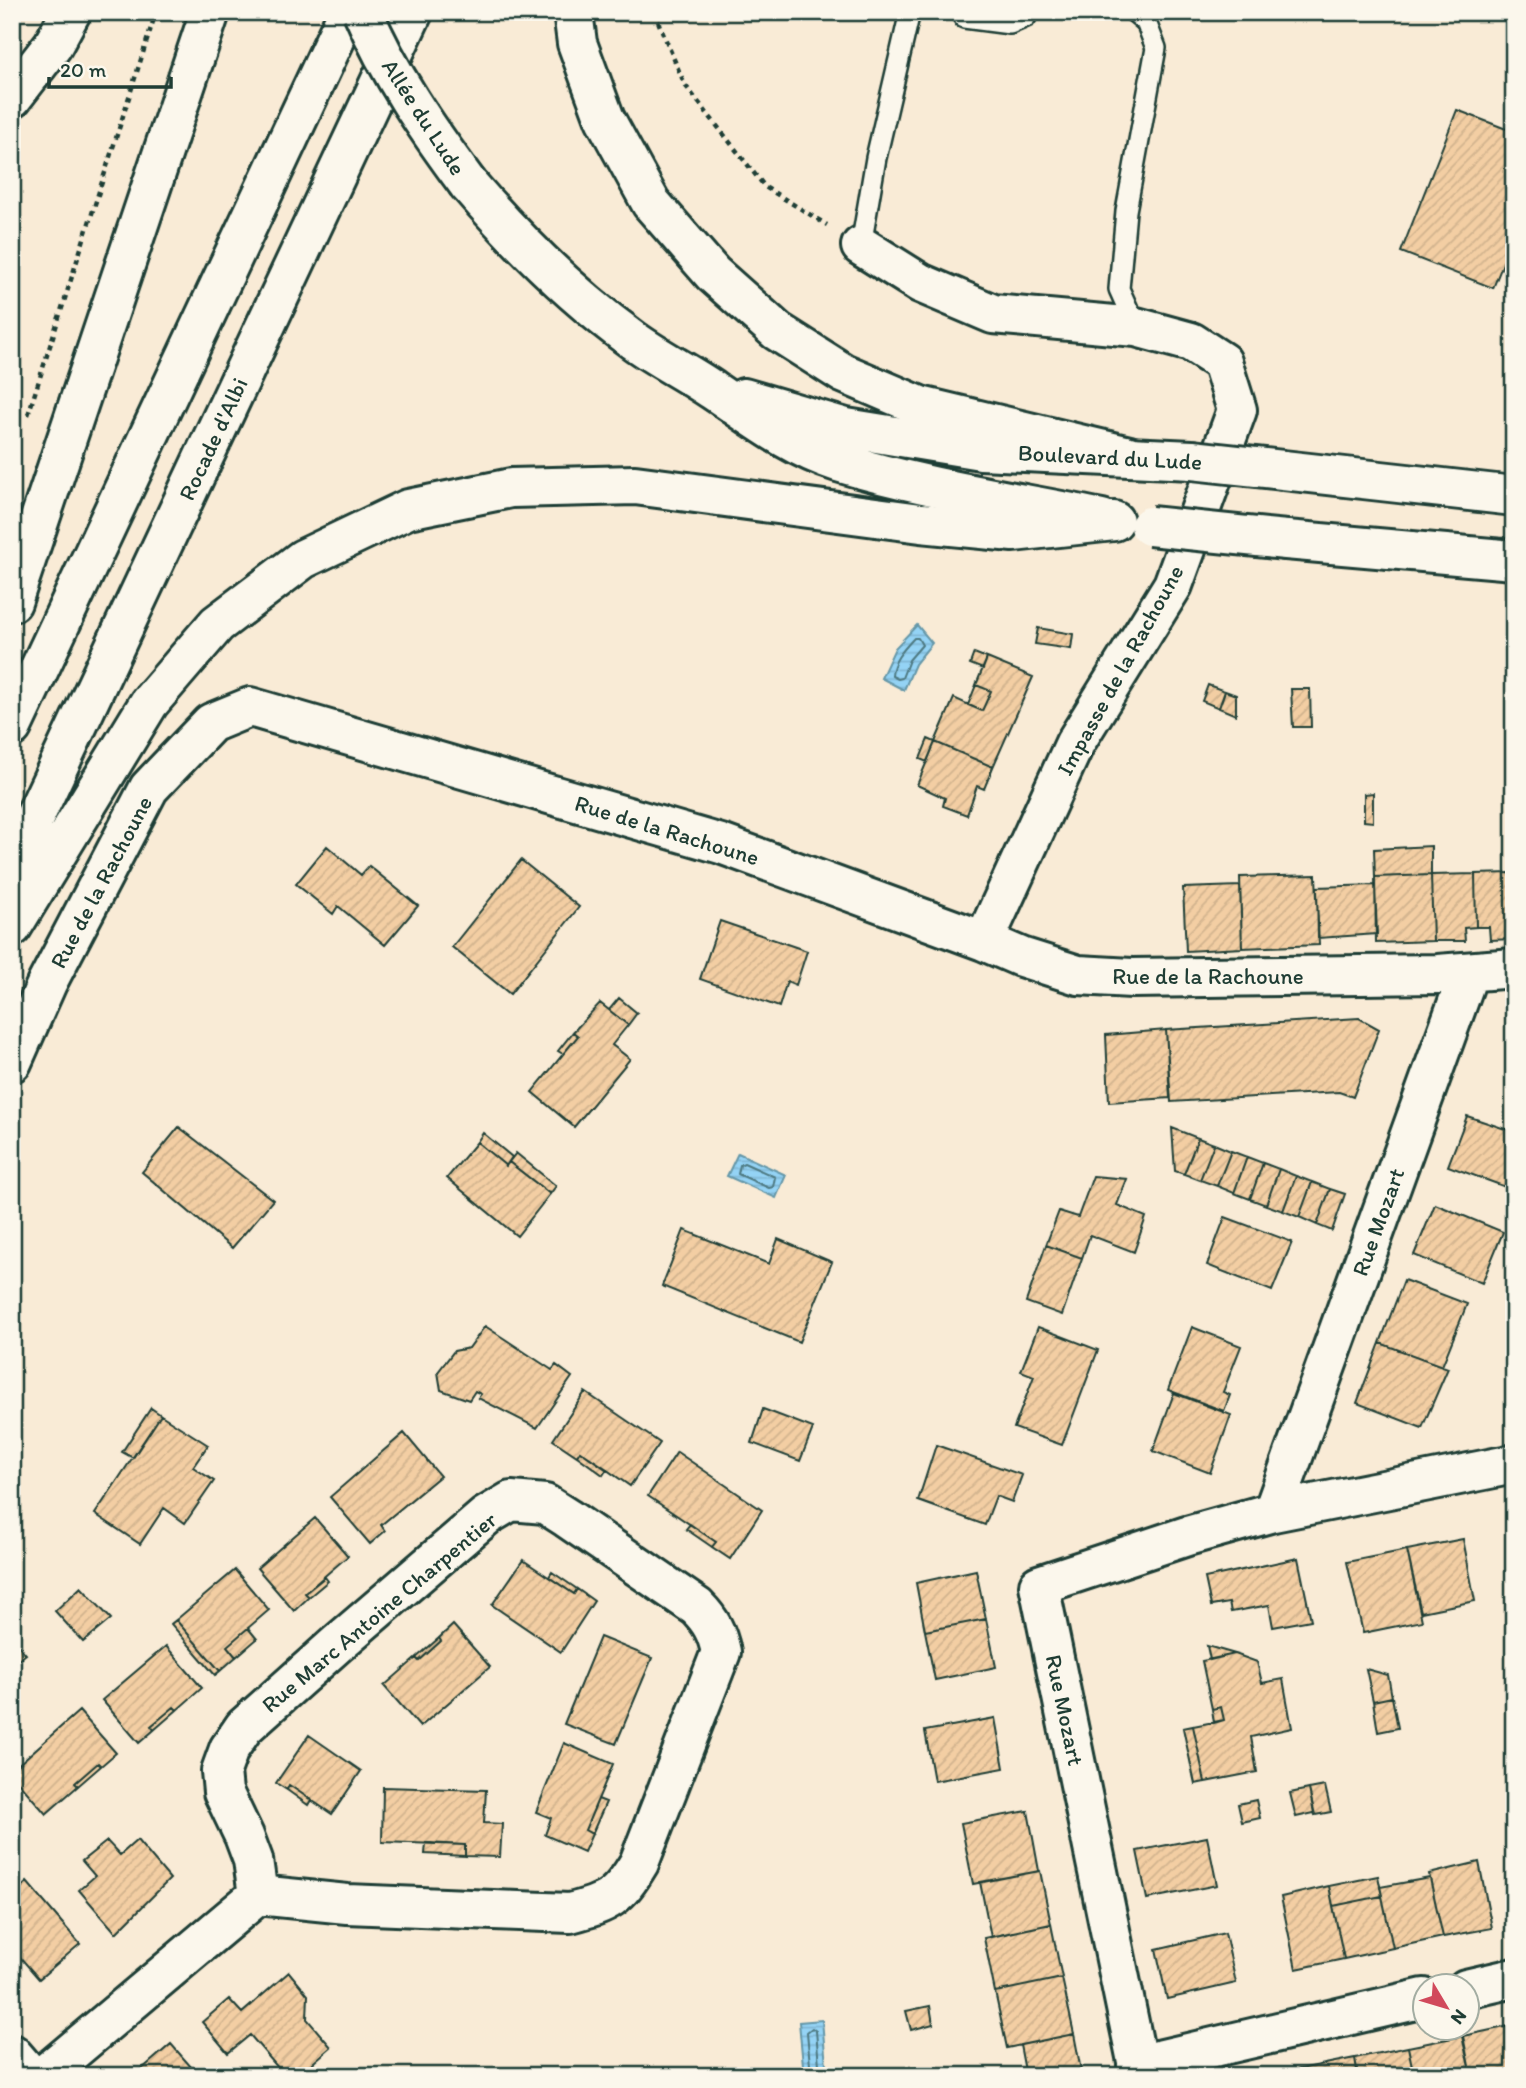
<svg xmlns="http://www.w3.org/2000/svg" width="1526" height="2088" viewBox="0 0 1526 2088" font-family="Itim,sans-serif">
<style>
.water{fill:url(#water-rules);stroke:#6597a8;stroke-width:2}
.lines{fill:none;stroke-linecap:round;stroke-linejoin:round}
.shore{stroke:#4e7981;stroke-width:2}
.building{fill:url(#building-hatch);stroke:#1f3d34;stroke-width:2}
.service-casing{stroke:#1f3d34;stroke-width:24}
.minor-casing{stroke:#1f3d34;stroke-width:44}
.secondary-casing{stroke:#1f3d34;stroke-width:44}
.trunk-casing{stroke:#1f3d34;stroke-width:44}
.path{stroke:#1f3d34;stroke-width:4.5;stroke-dasharray:5 5;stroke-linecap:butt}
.service{stroke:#fbf7ec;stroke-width:19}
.minor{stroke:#fbf7ec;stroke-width:38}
.secondary{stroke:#fbf7ec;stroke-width:38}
.trunk{stroke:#fbf7ec;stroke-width:38}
.secondary-bridge-casing{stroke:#1f3d34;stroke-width:44;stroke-linecap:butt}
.secondary-bridge{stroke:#fbf7ec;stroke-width:38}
.labels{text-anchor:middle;stroke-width:6;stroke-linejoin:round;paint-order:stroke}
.street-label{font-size:23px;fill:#1f3d34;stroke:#fbf7ec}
</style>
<defs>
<pattern id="water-rules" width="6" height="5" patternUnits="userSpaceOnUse" patternTransform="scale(1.75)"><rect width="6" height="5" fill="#94d3f5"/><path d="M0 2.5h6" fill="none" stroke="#7fb6d3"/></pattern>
<pattern id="building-hatch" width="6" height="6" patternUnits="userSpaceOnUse" patternTransform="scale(1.75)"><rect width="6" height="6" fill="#f3cea3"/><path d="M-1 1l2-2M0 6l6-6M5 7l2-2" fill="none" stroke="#d0b28d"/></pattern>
</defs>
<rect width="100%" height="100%" fill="#f9ebd6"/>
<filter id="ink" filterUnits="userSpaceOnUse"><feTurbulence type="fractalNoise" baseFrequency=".0143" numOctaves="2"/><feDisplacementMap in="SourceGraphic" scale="14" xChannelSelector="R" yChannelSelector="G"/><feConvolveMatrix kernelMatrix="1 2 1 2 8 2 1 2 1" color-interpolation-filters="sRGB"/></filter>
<g filter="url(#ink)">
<path class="water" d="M917,625L932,643L915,664L904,690L881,678L895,648Z
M738,1153L786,1175L776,1198L727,1176Z
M822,2020L827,2076H804L799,2022Z"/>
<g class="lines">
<path class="shore" d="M914,638H918L922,645L909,660L902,678L898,679L892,676C892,661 904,649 914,638Z
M744,1163L775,1177L773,1187L769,1188L738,1174L740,1165Z
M811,2076L807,2032L812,2028L816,2031L820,2076"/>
</g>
<path class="building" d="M1457,110L1514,132V236L1493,288L1401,252Z
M1038,628L1073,634L1071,649L1035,644Z
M974,653L987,658L983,669L970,664Z
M987,658L1033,677L993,767L935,742L954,698L982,711L991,691L976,685Z
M976,685L991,691L982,711L968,705Z
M1208,685L1225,691L1219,708L1202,701Z
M1291,689H1310L1311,727H1293Z
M1225,691L1236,695V715L1219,708Z
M928,739L935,742L927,762L920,759Z
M935,742L993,767L984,789L977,786L967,815L943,806L945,798L917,785Z
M1373,793V822L1364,821V794Z
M327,846L361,875L369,866L418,906L385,945L338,906L333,914L296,884Z
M1431,846V875L1375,877L1374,849Z
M521,860L579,907L510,994L452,947Z
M1511,873L1513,939L1490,940L1489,927H1476L1475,874Z
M1475,874L1476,927L1464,928L1465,941H1433L1431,875Z
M1316,875L1319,945L1242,948L1240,877Z
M1431,875L1433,941L1376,943L1375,877Z
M1375,885L1377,934L1318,938L1317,887Z
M1240,886L1242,948L1186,951L1183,888Z
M720,921L807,951L796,985L787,981L779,1007L700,979Z
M619,998L637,1013L628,1025L609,1010Z
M600,1003L628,1025L612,1045L630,1059L574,1127L532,1092L578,1036L573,1032Z
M1359,1018L1379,1029L1353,1097L1339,1092L1171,1102L1166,1030Z
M1166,1030L1170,1098L1109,1102L1106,1035Z
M573,1032L578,1036L563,1054L558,1051Z
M1467,1116L1514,1132V1190L1448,1166Z
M179,1127L273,1200L232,1248L142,1172Z
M1172,1128L1198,1138L1184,1174L1175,1171Z
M483,1133L512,1157L506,1166L477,1142Z
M1198,1138L1214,1144L1200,1180L1184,1174Z
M477,1142L506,1166L509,1162L550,1194L517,1236L447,1178Z
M1214,1144L1231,1151L1217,1186L1200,1180Z
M1231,1151L1247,1157L1234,1193L1217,1186Z
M516,1153L556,1186L550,1194L509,1162Z
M1247,1157L1263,1163L1250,1199L1234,1193Z
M1263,1163L1279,1169L1266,1205L1250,1199Z
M1279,1169L1296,1176L1283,1211L1266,1205Z
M1093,1176L1127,1179L1117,1205L1146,1217L1134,1252L1090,1235L1082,1258L1046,1245L1059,1211L1078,1217Z
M1296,1176L1312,1182L1299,1217L1283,1211Z
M1312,1182L1330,1189L1317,1225L1299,1217Z
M1330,1189L1345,1194L1332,1231L1317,1225Z
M1435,1204L1503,1232L1482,1283L1414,1255Z
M1225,1217L1292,1242L1272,1291L1207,1265Z
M684,1230L769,1264L778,1239L832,1262L799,1342L662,1286Z
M1046,1245L1082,1258L1062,1315L1026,1302Z
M1404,1280L1467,1304L1442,1366L1380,1343Z
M485,1326L552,1370L556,1365L572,1377L537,1428L478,1398L481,1394L475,1391L469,1400L441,1390L438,1372L454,1351L469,1348Z
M1038,1327L1098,1350L1062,1445L1014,1428L1034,1376L1021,1371Z
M1192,1327L1241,1346L1223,1392L1230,1395L1224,1411L1168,1390Z
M1380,1343L1448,1368L1422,1428L1357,1403Z
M585,1392L660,1443L630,1486L580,1451L577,1456L553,1440Z
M1174,1393L1231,1415L1210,1473L1153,1451Z
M151,1408L161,1415L133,1458L122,1452Z
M763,1409L813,1428L800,1461L752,1443Z
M161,1415L208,1445L193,1467L214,1481L185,1523L164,1508L140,1544L95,1514Z
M404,1433L440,1476L381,1525L385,1531L370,1544L330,1497Z
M936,1445L1022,1475L1012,1502L996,1496L985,1525L918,1501Z
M580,1451L607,1469L603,1475L577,1456Z
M677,1452L762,1510L730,1559L712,1547L716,1542L648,1496Z
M1514,1514V1547L1507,1515Z
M315,1518L348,1556L305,1593L309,1597L294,1611L257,1568Z
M690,1524L716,1542L712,1547L686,1529Z
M1463,1539L1475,1601L1421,1612L1407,1550Z
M1407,1550L1422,1621L1363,1633L1347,1562Z
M1298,1558L1311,1620L1273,1627L1269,1605L1231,1612L1229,1603L1211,1606L1205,1578Z
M523,1560L574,1594L577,1589L594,1601L561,1652L492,1605Z
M235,1570L269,1610L227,1646L236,1657L220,1671L176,1620Z
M976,1570L986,1619L925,1631L916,1583Z
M552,1572L577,1589L574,1594L549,1577Z
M325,1577L328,1581L309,1597L305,1593Z
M81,1587L111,1619L83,1642L55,1611Z
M986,1619L996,1667L935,1680L925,1631Z
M176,1620L220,1671L215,1675L171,1624Z
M453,1625L490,1667L420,1727L384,1686L416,1658L419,1661L441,1641L439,1638Z
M248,1628L257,1639L236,1657L227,1646Z
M600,1637L652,1658L616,1744L564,1724Z
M12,1638L26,1654L12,1665Z
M439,1638L441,1641L419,1661L416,1658Z
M166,1646L202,1688L177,1710L174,1707L151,1726L154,1730L139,1743L102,1700Z
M1207,1646L1235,1654L1210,1660Z
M1235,1654L1257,1662L1262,1683L1283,1679L1292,1728L1251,1737L1257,1772L1205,1782L1193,1726L1224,1720L1221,1707L1212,1709L1202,1661Z
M1366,1669L1388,1675L1392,1697L1373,1701Z
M1392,1697L1398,1728L1378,1732L1373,1701Z
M174,1707L177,1710L154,1730L151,1726Z
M1221,1707L1224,1720L1214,1723L1212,1709Z
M79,1711L116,1753L101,1766L98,1763L75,1783L78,1786L46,1814L12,1775V1770Z
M995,1718L1004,1768L934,1781L925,1731Z
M1193,1726L1205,1782L1195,1784L1183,1728Z
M309,1735L361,1771L332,1814L289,1785L287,1790L276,1783Z
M564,1743L613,1764L585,1830L592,1834L584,1852L545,1835L551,1818L536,1812Z
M98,1763L101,1766L78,1786L75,1783Z
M289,1785L311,1800L308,1805L287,1790Z
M1325,1786L1331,1812L1315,1815L1309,1789Z
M383,1787L486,1790L484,1823L502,1824L500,1857L465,1856V1845L382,1842Z
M1309,1789L1314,1813L1296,1817L1290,1793Z
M598,1799L606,1802L592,1834L585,1830Z
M1256,1800L1260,1818L1242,1822L1238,1804Z
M1028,1811L1039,1871L973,1884L961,1823Z
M1207,1837L1217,1885L1147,1899L1137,1851Z
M137,1840L170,1879L116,1933L79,1890L95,1876L82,1861L107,1841L120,1855Z
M426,1843L465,1845V1856L425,1854Z
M1479,1862L1492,1928L1443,1937L1429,1874Z
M1040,1871L1051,1924L991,1937L980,1882Z
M1378,1876L1382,1896L1333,1906L1329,1886Z
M1430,1878L1443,1937L1393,1948L1380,1887Z
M27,1882L80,1944L39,1979L12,1948V1896Z
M1329,1886L1344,1959L1296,1969L1281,1897Z
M1382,1896L1393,1948L1344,1959L1333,1906Z
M1051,1924L1062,1978L995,1992L984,1938Z
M1225,1933L1236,1983L1167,1999L1156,1949Z
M289,1972L308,1995L307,2019L331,2047L298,2076H285L250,2035L228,2053L202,2022L229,1999L242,2013Z
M1062,1978L1074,2034L1007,2048L995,1992Z
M930,2006L933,2024L911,2030L906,2011Z
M1514,2025V2076H1471L1463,2036Z
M1074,2034L1082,2076H1026L1020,2045Z
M1462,2036L1471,2076H1414L1408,2047Z
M171,2044L199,2076H134Z
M1408,2047L1414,2076H1358L1355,2058Z
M1355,2058L1358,2076H1301L1300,2069Z
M1300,2069L1301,2076H1269Z"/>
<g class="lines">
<defs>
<path id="service" d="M1134,12L1146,22L1156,48L1126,211L1119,289L1136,327
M964,18L1010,24L1026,17L1028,12
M861,246L876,158L910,12"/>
<path id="minor" d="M12,98L53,45L71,12
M861,246L920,283L993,314L1136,327L1191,342L1222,362L1237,410L1173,585L1075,743L984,941
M12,1062L47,983L149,788L211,723L250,707L721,844L984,941L1021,957L1078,975L1132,978L1438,974L1514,968
M511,1501L545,1504L567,1518L697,1607C711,1621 717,1633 721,1652L639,1863C618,1898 609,1903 570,1913L347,1904L258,1895L253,1860L244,1836L223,1792L221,1771L229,1749L244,1727L337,1644L486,1516Z
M1273,1512L1469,972
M1466,1989L1514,1978
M12,2054L31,2076
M1137,2065L1424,1998
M43,2076L258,1895
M1140,2076L1039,1585L1187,1536L1273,1512L1514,1464"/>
<path id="secondary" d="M468,184C518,242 571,295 633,340C659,359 688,373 714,391C753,417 792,448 838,462C923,488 1014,501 1102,519
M744,398L846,428L981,450L1192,460
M1283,470L1514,496
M1286,540L1514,560"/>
<path id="trunk" d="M573,12L577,43L605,119L651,203L713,274L777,331L843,373L920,406L1129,456
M12,602L210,12
M12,727L348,12
M12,865L413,12
M12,927L149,703L217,624L303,559L408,509L511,488L635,485L921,523L1013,532L1114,521"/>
</defs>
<use href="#service" class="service-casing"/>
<use href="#minor" class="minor-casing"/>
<use href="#secondary" class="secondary-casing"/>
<use href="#trunk" class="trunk-casing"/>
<path class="path" d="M654,12L685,85L765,187L827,225
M28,415L156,12"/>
<use href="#service" class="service"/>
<use href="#minor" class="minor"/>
<use href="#secondary" class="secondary"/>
<use href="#trunk" class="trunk"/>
<defs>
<path id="secondary-bridge" d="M363,12C389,74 428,130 468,184
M1192,460L1283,470
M1150,526L1286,540"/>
</defs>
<use href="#secondary-bridge" class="secondary-bridge-casing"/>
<use href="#secondary-bridge" class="secondary-bridge"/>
</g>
</g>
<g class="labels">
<g class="street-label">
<text transform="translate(424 117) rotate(57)" y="8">Allée du Lude</text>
<text transform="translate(213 439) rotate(-65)" y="8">Rocade d'Albi</text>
<text transform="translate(1110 457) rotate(3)" y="8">Boulevard du Lude</text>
<text transform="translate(1120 670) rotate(-61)" y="8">Impasse de la Rachoune</text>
<text transform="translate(667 830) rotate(17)" y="8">Rue de la Rachoune</text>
<text transform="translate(101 882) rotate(-62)" y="8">Rue de la Rachoune</text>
<text x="1208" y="984">Rue de la Rachoune</text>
<text transform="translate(1378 1222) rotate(-70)" y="8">Rue Mozart</text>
<text transform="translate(379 1612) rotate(-40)" y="8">Rue Marc Antoine Charpentier</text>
<text transform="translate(1065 1710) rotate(78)" y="8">Rue Mozart</text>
</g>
</g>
<rect width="1526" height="2088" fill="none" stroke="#fbf7ec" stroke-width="42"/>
<rect x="21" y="21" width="1484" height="2046" fill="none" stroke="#1f3d34" stroke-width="2.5" filter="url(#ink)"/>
<g transform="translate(1446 2007) rotate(128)"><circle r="33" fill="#fbf7ec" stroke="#a3ada2" stroke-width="2"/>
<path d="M0-5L12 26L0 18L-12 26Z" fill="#d1495b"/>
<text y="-10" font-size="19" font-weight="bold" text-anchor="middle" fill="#1f3d34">N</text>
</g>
<path d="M49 77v10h122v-10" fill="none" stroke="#1f3d34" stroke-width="3.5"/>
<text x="60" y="77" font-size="21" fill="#1f3d34" stroke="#fbf7ec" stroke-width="5" paint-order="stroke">20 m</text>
</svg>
